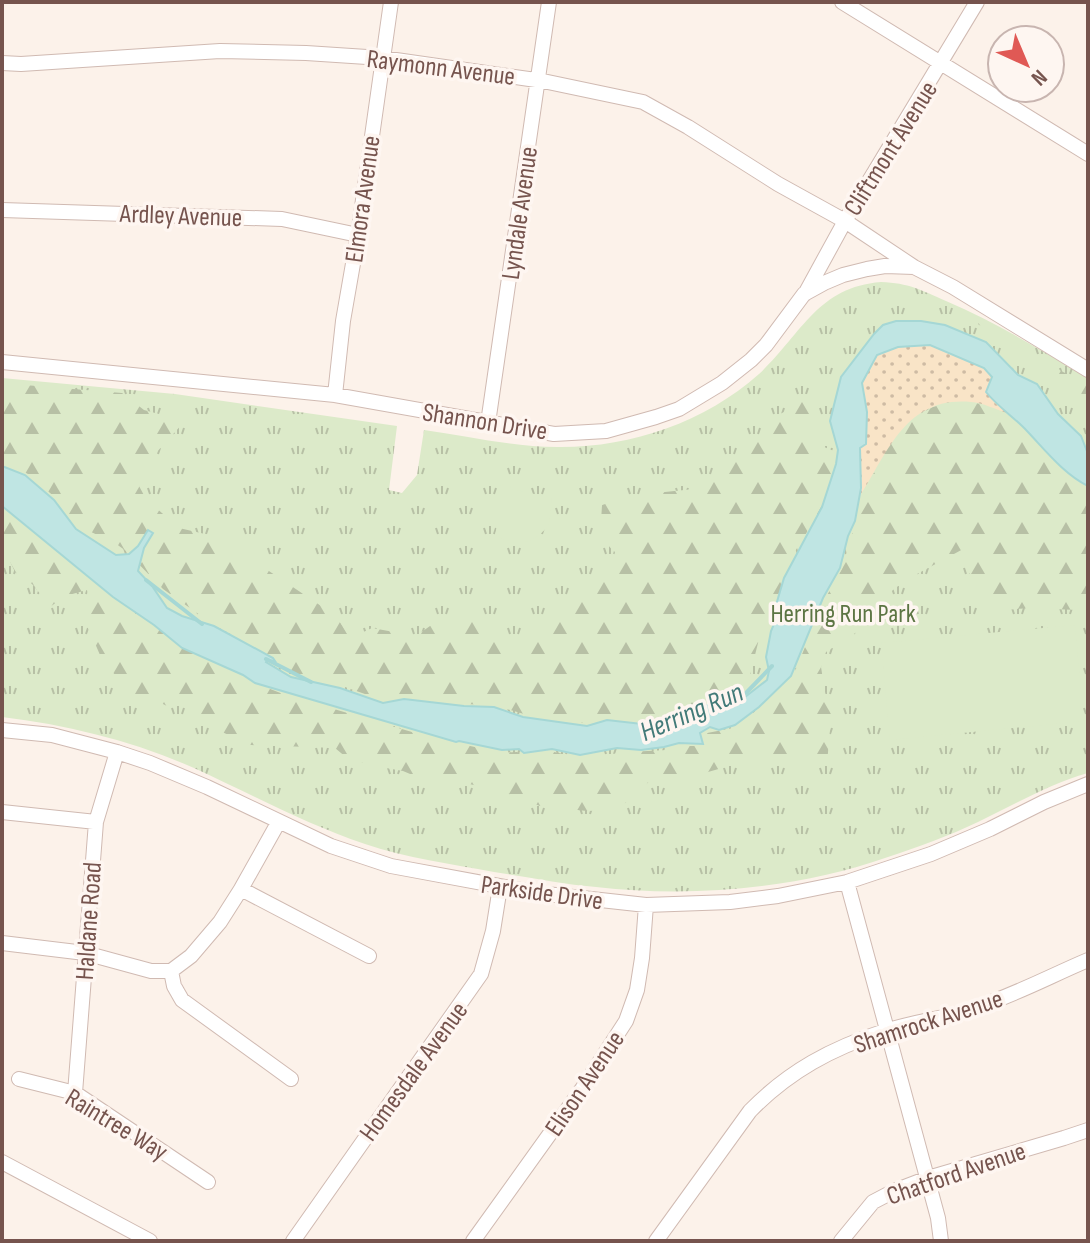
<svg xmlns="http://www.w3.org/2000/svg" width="1090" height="1243" viewBox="0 0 1090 1243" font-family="'Sofia Sans Condensed',sans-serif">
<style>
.grass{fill:url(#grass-tufts)}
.forest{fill:url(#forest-firs)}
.sand{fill:url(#sand-dots)}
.pitch{fill:#dceac9}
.water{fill:#bfe5e3;stroke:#a5d7d5;stroke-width:2}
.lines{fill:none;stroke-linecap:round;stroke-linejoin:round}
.stream{stroke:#a5d7d5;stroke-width:4}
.minor-casing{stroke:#d0bab2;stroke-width:16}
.minor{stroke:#fff;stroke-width:14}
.labels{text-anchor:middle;stroke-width:7;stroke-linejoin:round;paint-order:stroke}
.street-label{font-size:26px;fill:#76544e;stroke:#fef6f1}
.park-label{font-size:26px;fill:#5c7543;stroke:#fef6f1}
.water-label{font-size:28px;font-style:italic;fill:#427a78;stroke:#fef6f1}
</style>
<defs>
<pattern id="grass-tufts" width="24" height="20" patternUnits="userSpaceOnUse" patternTransform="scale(2)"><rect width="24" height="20" fill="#dceac9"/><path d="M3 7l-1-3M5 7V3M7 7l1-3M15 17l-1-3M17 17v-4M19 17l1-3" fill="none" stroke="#b7c0a5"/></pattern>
<pattern id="forest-firs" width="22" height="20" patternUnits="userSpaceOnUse" patternTransform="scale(2)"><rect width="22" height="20" fill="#dceac9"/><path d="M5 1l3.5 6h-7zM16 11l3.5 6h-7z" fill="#b7c0a5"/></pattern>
<pattern id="sand-dots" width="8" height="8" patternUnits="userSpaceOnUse" patternTransform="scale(2)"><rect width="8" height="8" fill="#f9e4c7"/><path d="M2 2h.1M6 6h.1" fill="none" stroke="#cebba4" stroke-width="1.8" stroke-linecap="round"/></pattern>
</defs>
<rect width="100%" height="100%" fill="#fcf2ea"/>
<path class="grass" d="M881,282C909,283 921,290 946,301C996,322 1041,351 1088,377V773C1049,784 1014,805 978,822C949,836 918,847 888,857C797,889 691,898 596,887C562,884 528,877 494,872C451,864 407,858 365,844C305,824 251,794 194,768C133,741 68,725 2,717V378L175,394L397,426L389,490L402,493L417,475L424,430C467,436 513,447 557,447C629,448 704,423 759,374C801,335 817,287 881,282Z"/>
<path class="forest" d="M979,323L993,329L1061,371L1088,384V398L1057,378L1030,364L1010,347L978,324Z
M12,384L122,393L144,410L185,421L155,454L139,486L146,499L179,528L218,537L336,616L347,633L357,635L372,628L416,636L430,626H443L451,617L462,614L488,631L519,640L540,627L553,623L600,585L603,569L613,561L615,552C598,538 601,526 602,505L636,495L694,489L708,480L744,447L757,439L766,430L774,417L788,410L806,394L815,401L816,418L811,437L819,445L834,451L836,465L823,506L786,566L782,584L768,625L758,643L747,687L736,700L706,702L670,715L641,720L607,717L586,723L566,722L524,714L493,705L463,704L402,696L382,700L345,687L291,676L274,658L214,625L163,589L126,551L115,543L78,526L57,499L28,474L7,463L2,462V389Z
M952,402H973L1007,413L1054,464L1076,482L1080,490L1085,489L1088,492V607L1077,610L1031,608L990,611L968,571L971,555L965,548L906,580L884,597L863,628L826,652L821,667L825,692L831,714L827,765L789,759L750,760L701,774L652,779L623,805L610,810L587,811L540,806L507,793L457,781L422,779L403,771L375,766L347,758L335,748L251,745L222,732L206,723L193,709L178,704L167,706L145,695L133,694L103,662L94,641L86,624L89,601L87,590L65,596L50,607L41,602L42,596L32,584L15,572L6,553L2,537V506L113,597L154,625L182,648L243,675L255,683L283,694L456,745L461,744L502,753L517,752L523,756L554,752L581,758L628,752L667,750L682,746H704L702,734L733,728L757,710L770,695L793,676L825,599L842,569L851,537L858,520L862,496L884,453L897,433L912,418L933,407Z"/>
<path class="sand" d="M930,345L985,368L992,377L988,385L995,403L1007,413C995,409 983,403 971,402C906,396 888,452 860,496L861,477L860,448L866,444L867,412L862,383L877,355L898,347Z"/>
<path class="pitch" d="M504,484L509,485L512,489L552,498C551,507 551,518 548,525C546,530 542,532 539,535C524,547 510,543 495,535L503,495L499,487Z
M1075,625L1084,721L890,740L881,643Z"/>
<path class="water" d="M896,321H921L945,325L986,342L1018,375L1037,384L1058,414L1081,436L1088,454V486C1064,474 1046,451 1027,431C1014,417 998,407 986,392L992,377L984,368L930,345L898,347L877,355L862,383L867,412L866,444L860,448L861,488L855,521L848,536L840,568L823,598L791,676L759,707L735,725L719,730L710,727L700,733L703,744L679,743L664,747L641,750L617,748L580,755L552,749L524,753L519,749L502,750L459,741L456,742L255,683L243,675L182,648L154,625L113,597L2,506V466L25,475L54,500L76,529L116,555L129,554L138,546L148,530L153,533L144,548L138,571L152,586L167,608L182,616L214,626L273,658L275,661L267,660L266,662L291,677L340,688L383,703L404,699L464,706L494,707L523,717L587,726L607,720L642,724L672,717L707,705L736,704L767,680L769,671L766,657L771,631L778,615L776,605L784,578L822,507L836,464L838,450L830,421L841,377L874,334L883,325Z"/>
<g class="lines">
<path class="stream" d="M146,580L202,624
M266,659L311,682
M715,706L746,693L772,666"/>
<defs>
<path id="minor" d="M842,2L1088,154
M2,63L21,64L220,51L306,53L382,58L543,81L643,102L688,127L778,184L845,221L914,267L953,287L1088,370
M2,210L282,219L358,235
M805,294L845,221L977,2
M2,362L335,395L554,434L606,431L656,417L679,409L722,383L751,360L766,345L804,294L824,283L843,275L867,269L885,266L914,267
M335,395L343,321L358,235L391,2
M488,423L549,2
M2,730L52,735L117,752L150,763L207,787L331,846L391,866L537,893L646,905L730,902L778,896L847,882L931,854L990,829L1044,802L1088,784
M2,812L96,822
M847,882L938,1218L941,1241
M241,889L369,956
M2,943L85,953L151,971H171L191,956L220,922L241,889L278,823
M171,971L174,986L182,1000L291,1079
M19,1079L75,1093L208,1182
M75,1093L96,822L117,752
M2,1162L150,1241
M293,1241L481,974L493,931L500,887
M473,1241L582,1089L626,1021L637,990L642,958L646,905
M656,1241L750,1111C789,1071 832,1048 885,1031C913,1022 942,1019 969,1010C1011,997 1048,977 1088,960
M841,1241L873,1202L894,1191L928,1178L1064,1138L1088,1130"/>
</defs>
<use href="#minor" class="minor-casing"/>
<use href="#minor" class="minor"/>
</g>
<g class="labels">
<g class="street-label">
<text transform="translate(441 67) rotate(7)" y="9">Raymonn Avenue</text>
<text transform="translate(890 148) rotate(-58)" y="9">Cliftmont Avenue</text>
<text transform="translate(362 199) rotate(-82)" y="9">Elmora Avenue</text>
<text transform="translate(519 213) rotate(-82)" y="9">Lyndale Avenue</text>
<text transform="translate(181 215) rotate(2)" y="9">Ardley Avenue</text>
<text transform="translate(485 421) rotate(9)" y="9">Shannon Drive</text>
<text transform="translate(542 892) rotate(8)" y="9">Parkside Drive</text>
<text transform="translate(88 921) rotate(-86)" y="9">Haldane Road</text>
<text transform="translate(928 1021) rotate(-18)" y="9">Shamrock Avenue</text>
<text transform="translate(413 1071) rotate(-54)" y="9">Homesdale Avenue</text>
<text transform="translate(584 1083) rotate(-56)" y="9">Elison Avenue</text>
<text transform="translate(117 1124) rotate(31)" y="9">Raintree Way</text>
<text transform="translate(956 1173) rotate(-19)" y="9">Chatford Avenue</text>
</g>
<g class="park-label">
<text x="843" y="622">Herring Run Park</text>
</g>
<g class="water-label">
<text transform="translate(691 711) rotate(-23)" y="10">Herring Run</text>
</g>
</g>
<rect width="1090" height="1243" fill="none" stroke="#76544e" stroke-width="8"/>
<g transform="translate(1026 64) rotate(136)"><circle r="38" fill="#fef6f1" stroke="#c8b5b0" stroke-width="2"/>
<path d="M0-6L14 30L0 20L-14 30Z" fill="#e05955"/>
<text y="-12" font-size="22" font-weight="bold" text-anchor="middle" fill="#76544e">N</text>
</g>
</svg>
